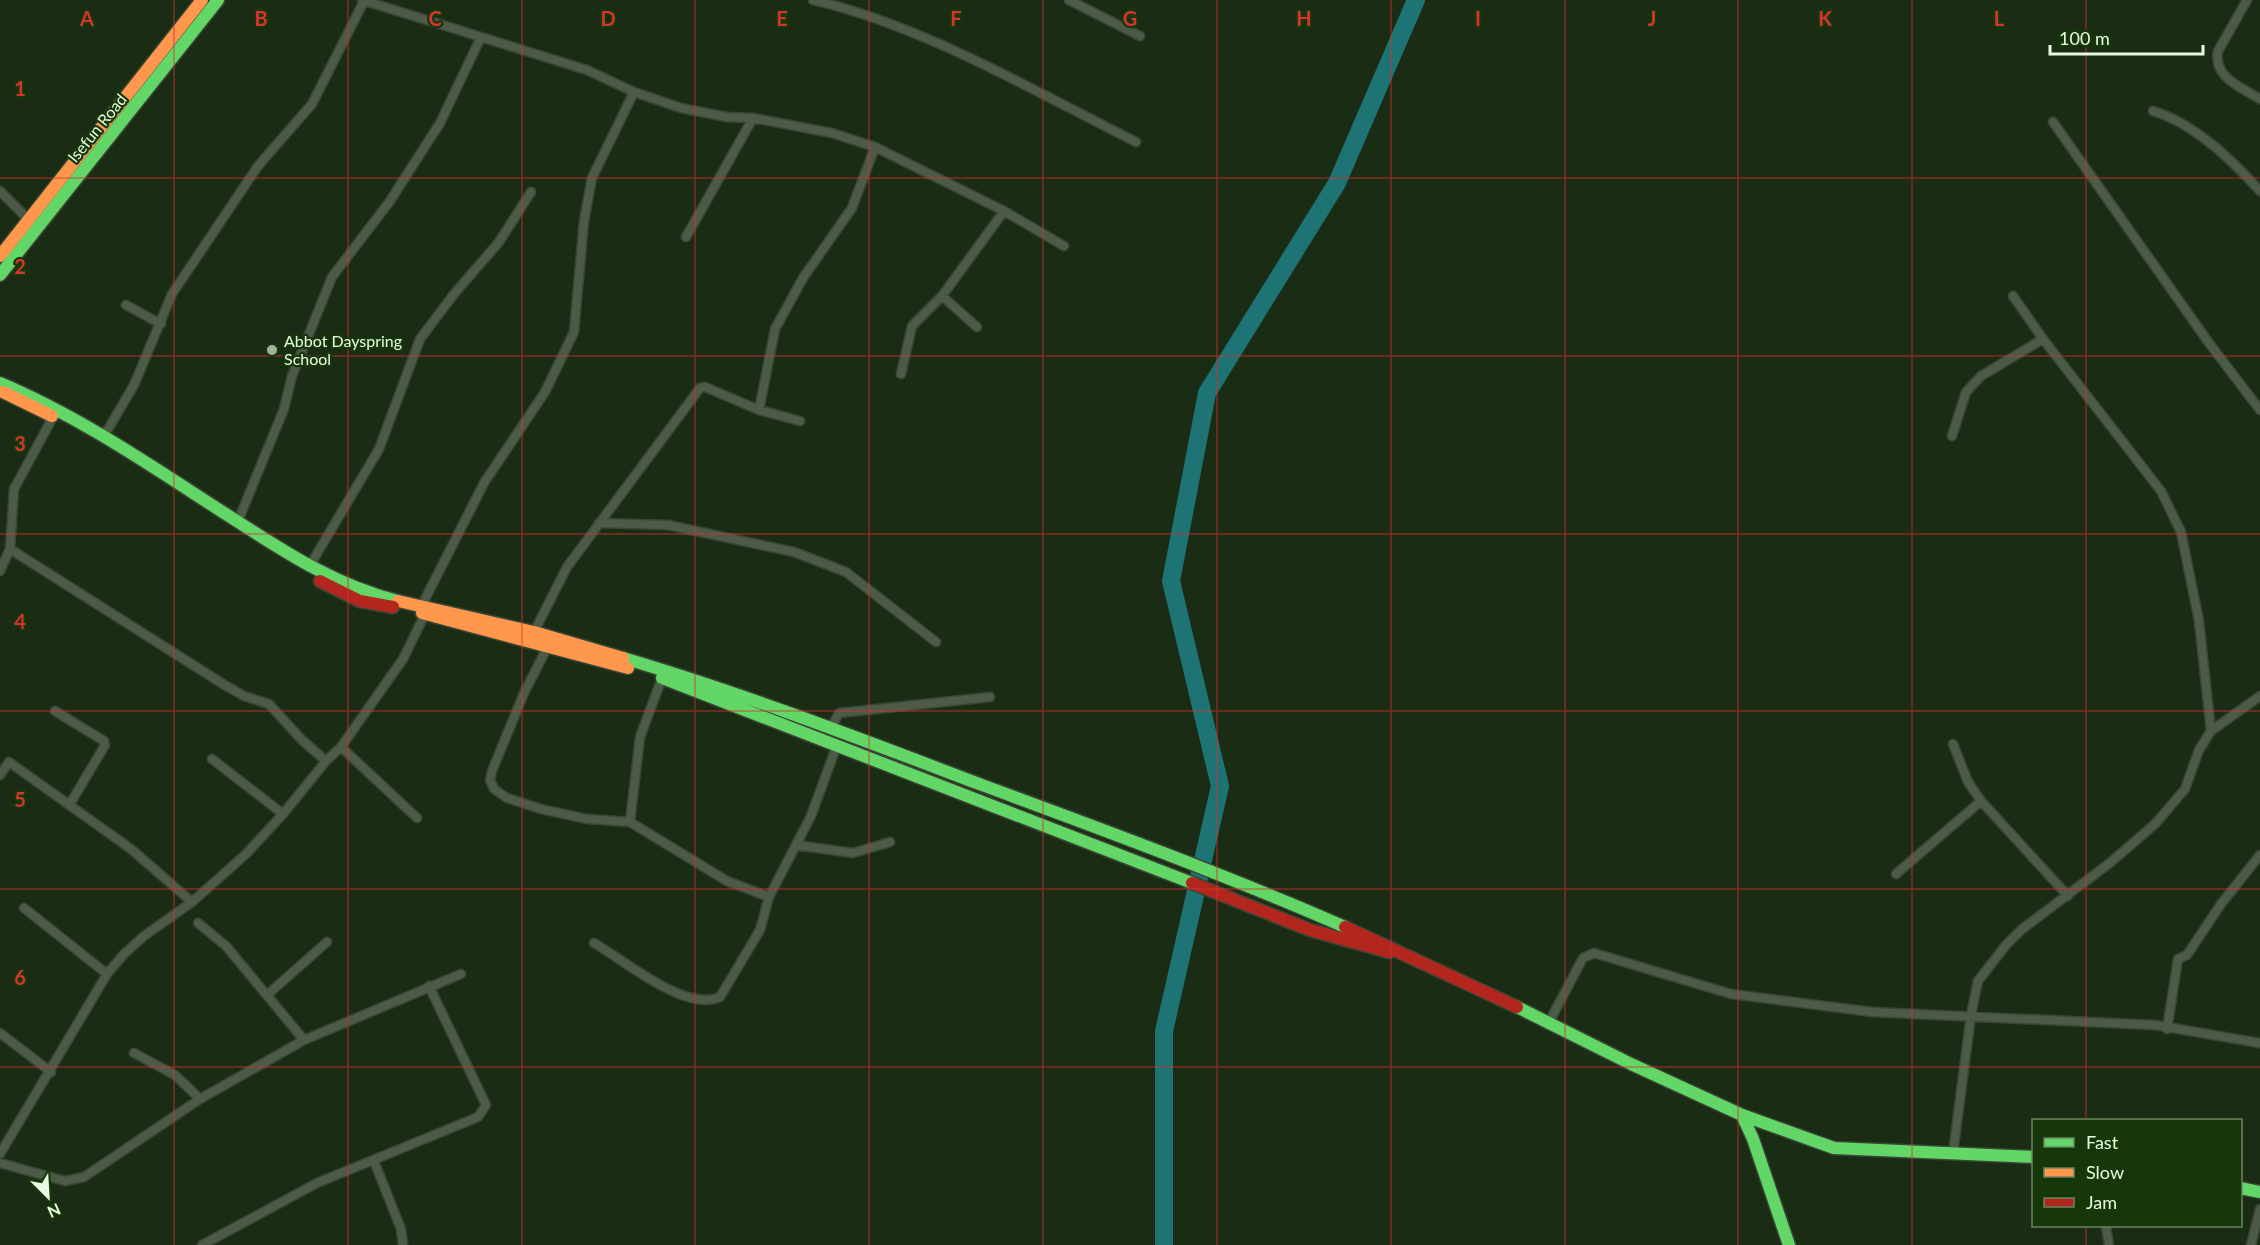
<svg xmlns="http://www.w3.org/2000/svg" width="2260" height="1245" viewBox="0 0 2260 1245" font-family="Lato,sans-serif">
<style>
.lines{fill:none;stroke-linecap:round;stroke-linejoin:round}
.river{stroke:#1e7374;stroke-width:18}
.street-casing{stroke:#394634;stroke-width:11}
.fast-casing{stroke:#394634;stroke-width:15}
.slow-casing{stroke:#394634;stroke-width:15}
.jam-casing{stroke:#394634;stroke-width:15}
.street{stroke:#4c5a47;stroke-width:8}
.fast{stroke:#63d668;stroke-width:12}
.slow{stroke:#ff974d;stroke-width:12}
.jam{stroke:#b3261e;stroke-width:12}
.grid{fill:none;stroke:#d73331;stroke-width:1.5;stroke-opacity:0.55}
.poi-dot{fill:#a0b39a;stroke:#16370a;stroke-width:2}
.labels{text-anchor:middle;stroke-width:4.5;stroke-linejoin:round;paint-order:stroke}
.street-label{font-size:16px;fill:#e8fbe2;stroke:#16370a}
.poi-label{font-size:16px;fill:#e8fbe2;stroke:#16370a;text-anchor:start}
.grid-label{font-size:20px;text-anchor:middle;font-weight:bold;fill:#d73331;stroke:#16370a;stroke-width:4.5;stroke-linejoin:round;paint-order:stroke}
</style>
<rect width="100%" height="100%" fill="#1b2c14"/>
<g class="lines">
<path class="river" d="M1164,1245V1031L1220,786L1171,581L1207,393L1337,183L1416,0"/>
<defs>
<path id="street" d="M362,0L587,70L634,92L681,108L727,117L753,118L832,133L875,147L1004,211L1064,246
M813,0C924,26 1034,91 1136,142
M1069,0L1140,36
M2247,0L2218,51C2213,78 2241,87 2260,99
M2153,111C2194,123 2232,160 2260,191
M2053,122L2209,343L2260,410
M0,191L29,220
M686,237L753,118
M126,305L161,324
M977,327L942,296L1004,211
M901,374L912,326L942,296
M759,410L775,329L803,278L852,208L875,147
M104,436L134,385L172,294L258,166L312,104L364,1
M1952,436L1966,392L1981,376L2043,339L2013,296
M238,521L284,409L292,376L332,277L390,201L440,123L481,37
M599,523L668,525L794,552L846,572L936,642
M10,549L223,684L244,696L269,704L302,740L326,761
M309,567L379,449L420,339L454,294L499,242L531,192
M0,571L10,549L14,489L53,417
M422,605L484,483L545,392L574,332L584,221L592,178L634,92
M534,632L567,567L700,388L705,387L759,410L800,421
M548,646L524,693L492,771L490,780L494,789L507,798L541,809L587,819L630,822L727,881L769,897
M55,711L104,741L105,745L70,804
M831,728L839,713L990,697
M2211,731L2260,696
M1953,744L1968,782L1981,801L2068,896
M341,747L417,818
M212,759L283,814
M0,775L9,762L131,849L192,902
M630,822L640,737L662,678
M796,845L853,853L890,842
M1896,874L1981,801
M24,908L107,974
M198,923L226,946L304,1040
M594,943C624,960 686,1013 720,997L760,930L769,897L811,816L837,745
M267,995L327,942
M1548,1024L1583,958L1594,953L1731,994L1872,1012L2155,1025L2260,1043
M2167,1029L2178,959L2187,955L2221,904L2260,855
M0,1033L51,1072
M134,1053L175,1075L200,1099
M1953,1153L1971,1015L1978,981L2006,945L2021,930L2111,862L2155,824L2185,789L2199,750L2211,731L2199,621L2181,532L2161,491L2043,339
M0,1154L107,974L124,954L144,936L192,902L246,854L283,814L326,761L341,747L403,659L425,614
M374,1161L401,1229L403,1245
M0,1163L65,1181L84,1177L200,1099L304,1040L461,974
M2106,1226L2109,1245
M202,1245L317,1183L478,1117L486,1105L429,986
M2251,1245L2260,1209"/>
<path id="fast" d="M0,275L218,0
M0,383C83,418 157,470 232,518C285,552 336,586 398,601
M623,658C745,694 863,740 982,785C1104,830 1226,875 1345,927
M662,678L1192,883
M1517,1007L1631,1064L1742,1115L1834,1148L2034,1157
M1742,1115L1753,1139L1789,1245
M2240,1188L2260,1192"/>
<path id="slow" d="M0,256L202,0
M3,392L52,416
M398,601L534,632L623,658
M422,613L628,668"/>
<path id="jam" d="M320,581L360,601L393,607
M1192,883L1310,930L1389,952
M1345,927L1517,1007"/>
</defs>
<use href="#street" class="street-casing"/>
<use href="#fast" class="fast-casing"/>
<use href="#slow" class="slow-casing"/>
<use href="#jam" class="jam-casing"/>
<use href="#street" class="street"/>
<use href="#fast" class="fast"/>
<use href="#slow" class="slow"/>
<use href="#jam" class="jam"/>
</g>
<path class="grid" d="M174,0V1245M348,0V1245M522,0V1245M695,0V1245M869,0V1245M1043,0V1245M1217,0V1245M1391,0V1245M1565,0V1245M1738,0V1245M1912,0V1245M2086,0V1120M0,178H2260M0,356H2260M0,534H2260M0,711H2260M0,889H2260M0,1067H2260M2086,1226V1245"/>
<circle class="poi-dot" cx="272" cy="350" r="6"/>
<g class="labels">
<g class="street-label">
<text transform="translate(97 128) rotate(-51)" y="6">Isefun Road</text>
</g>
<g class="poi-label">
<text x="284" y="347">Abbot Dayspring<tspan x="284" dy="18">School</tspan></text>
</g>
</g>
<g class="grid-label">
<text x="87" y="26">A</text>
<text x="261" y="26">B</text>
<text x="435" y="26">C</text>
<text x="608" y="26">D</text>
<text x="782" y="26">E</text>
<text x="956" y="26">F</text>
<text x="1130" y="26">G</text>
<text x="1304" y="26">H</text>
<text x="1478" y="26">I</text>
<text x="1652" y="26">J</text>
<text x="1825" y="26">K</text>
<text x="1999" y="26">L</text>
<text x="20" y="96">1</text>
<text x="20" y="274">2</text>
<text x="20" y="451">3</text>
<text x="20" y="629">4</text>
<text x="20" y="807">5</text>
<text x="20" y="985">6</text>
</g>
<rect x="2032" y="1119" width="210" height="108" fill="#16370a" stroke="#6a8560" stroke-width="1.5"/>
<rect x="2044" y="1138" width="30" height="9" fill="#63d668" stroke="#6a8560" stroke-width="1.5"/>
<text x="2086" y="1149" font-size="18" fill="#e8fbe2">Fast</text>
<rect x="2044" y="1168" width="30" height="9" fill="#ff974d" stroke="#6a8560" stroke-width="1.5"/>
<text x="2086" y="1179" font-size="18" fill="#e8fbe2">Slow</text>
<rect x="2044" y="1198" width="30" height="9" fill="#b3261e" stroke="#6a8560" stroke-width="1.5"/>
<text x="2086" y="1209" font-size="18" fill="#e8fbe2">Jam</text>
<g transform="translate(48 1197) rotate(156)" stroke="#16370a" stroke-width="4.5" paint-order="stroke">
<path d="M0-4.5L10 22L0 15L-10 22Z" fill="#e8fbe2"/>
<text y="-9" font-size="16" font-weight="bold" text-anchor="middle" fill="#e8fbe2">N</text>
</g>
<path d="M2050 45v9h153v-9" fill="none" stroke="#e8fbe2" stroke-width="3"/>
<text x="2059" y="45" font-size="18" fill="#e8fbe2" stroke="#16370a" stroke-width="4.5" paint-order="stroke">100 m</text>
</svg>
